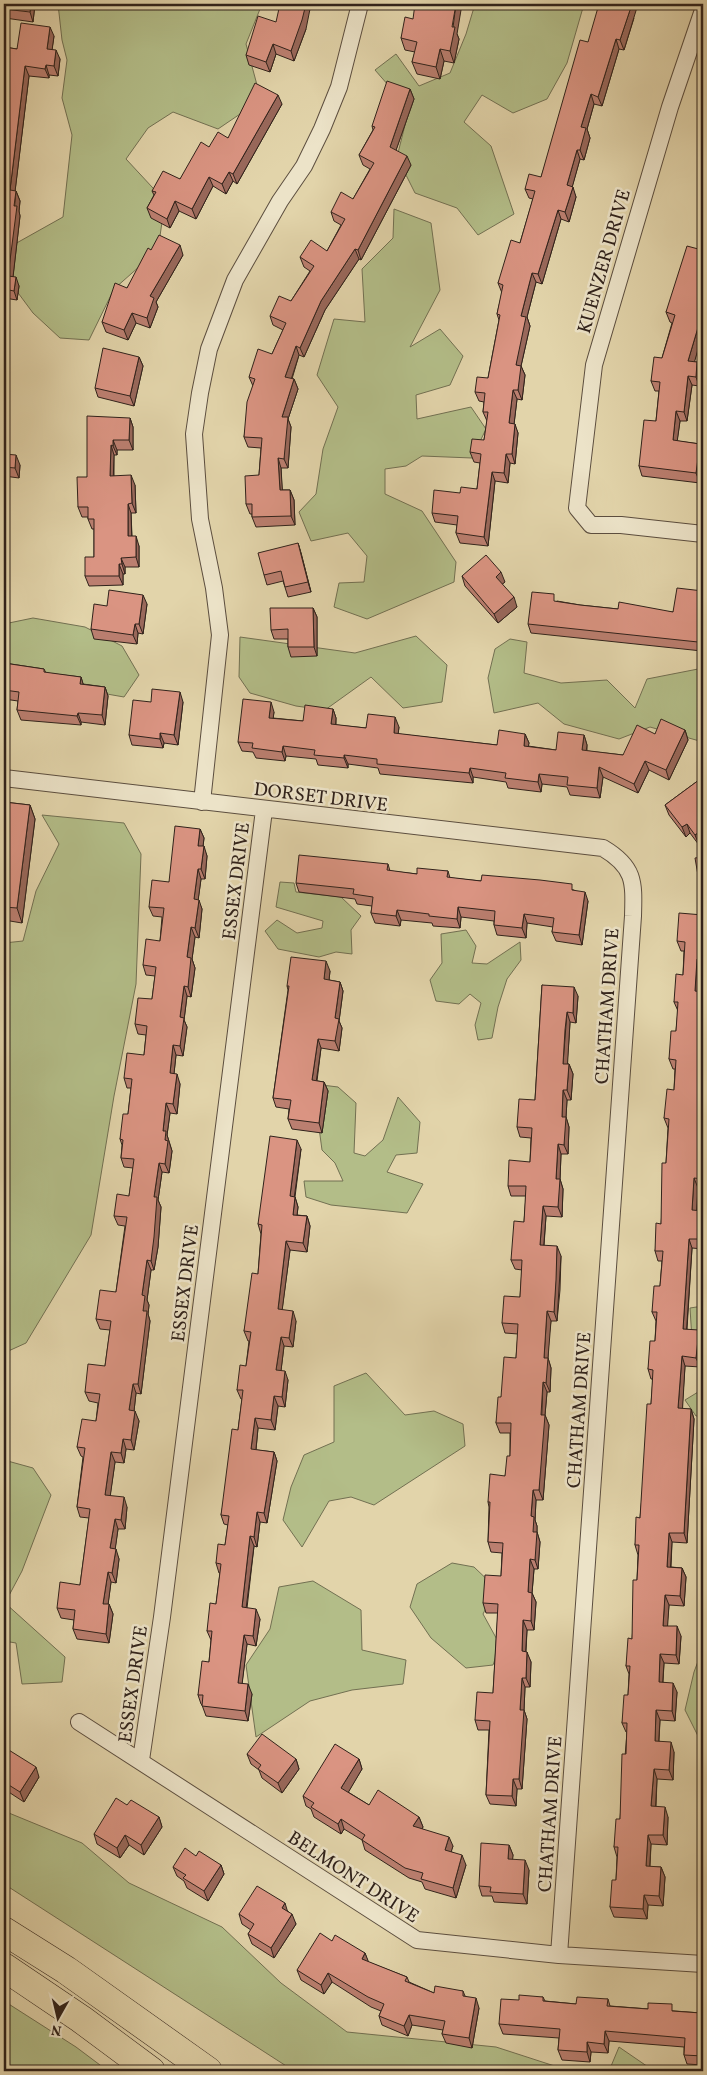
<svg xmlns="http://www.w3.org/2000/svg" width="707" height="2075" viewBox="0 0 707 2075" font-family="Vollkorn,serif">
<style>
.green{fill:#b3bd88;stroke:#727052}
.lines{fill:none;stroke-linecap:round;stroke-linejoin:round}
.street-casing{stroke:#5c4e3f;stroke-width:18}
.highway-casing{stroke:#30221b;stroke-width:29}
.street{stroke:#ece3c8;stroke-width:16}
.highway{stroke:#e2d4aa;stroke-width:28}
.wall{fill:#bb7f70;stroke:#30221b}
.shaded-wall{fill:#99685b;stroke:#30221b}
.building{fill:#da9482;stroke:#30221b}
.labels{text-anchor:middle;stroke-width:5;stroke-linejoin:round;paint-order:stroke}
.street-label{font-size:19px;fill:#30221b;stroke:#ece3c8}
</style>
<rect width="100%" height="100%" fill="#e2d4aa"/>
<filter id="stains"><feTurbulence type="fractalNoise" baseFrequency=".004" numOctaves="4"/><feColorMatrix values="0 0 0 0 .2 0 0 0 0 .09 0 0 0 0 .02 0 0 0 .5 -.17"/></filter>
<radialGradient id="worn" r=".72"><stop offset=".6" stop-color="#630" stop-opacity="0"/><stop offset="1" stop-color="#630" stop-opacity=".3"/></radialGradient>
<path class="green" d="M58,4H262L246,44L257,85L243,112L218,129L173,112L148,128L126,159L165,201L158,250L114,289L89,340L60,338L33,313L10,282L13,245L63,217L72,135L62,98L67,60L62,40Z
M475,4H584L567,63L547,99L513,113L482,95L464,122L491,146L514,214L478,235L457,208L415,193L397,157L409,109L375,70L396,54L419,86L450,73L466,34Z
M394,209L431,223L440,290L410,347L440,329L463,356L450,385L416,395L417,419L471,407L486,429L472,458L422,456L406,466L385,469V494L422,511L456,562L454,582L367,619L334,607L339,583L364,582L367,556L348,533L311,541L299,512L316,494L323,449L338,407L317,375L334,319L365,322L362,269L393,238Z
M33,618L85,627L122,646L139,675L124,697L4,676V624Z
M416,636L447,665L442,702L403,708L371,677L325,710L296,706L250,693L239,677L240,637L355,653Z
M510,639L527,642L524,673L561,683L607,680L635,708L647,679L698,669L703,666V742L650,727L619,739L564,724L538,703L494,713L488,678L495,649Z
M42,815L124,823L141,854L136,984L114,1096L91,1235L26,1343L4,1353V943L23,941L36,891L59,844Z
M280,882L294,883L296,892L341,897L361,916L351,930L352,954L336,952L319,957L278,949L265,931L277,920L297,933L322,928L323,921L276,907Z
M466,930L476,946L472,963L487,964L520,942L521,960L507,979L498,1007L492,1038L478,1040L475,1025L481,1003L470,994L459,1004L436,1001L430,980L442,963L441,934Z
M322,1085L338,1087L356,1103L354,1153L365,1156L383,1140L398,1097L420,1122L417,1153L396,1155L387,1172L423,1184L407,1213L331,1205L306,1197L304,1181H343L335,1163L322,1150L317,1113Z
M703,1306V1345L692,1340L690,1308Z
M366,1373L405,1415L434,1411L463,1424L465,1446L374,1505L351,1497L329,1501L302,1547L283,1520L291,1487L304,1455L334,1442V1386Z
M703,1389V1416H696L685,1400Z
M4,1460L33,1468L51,1495L22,1571L5,1603L65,1657L62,1682L22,1684L16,1643L4,1641Z
M452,1563L474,1567L496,1588L483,1614L500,1645L493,1665L466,1668L431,1638L410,1607L417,1584Z
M313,1581L361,1610L362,1650L406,1660L403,1684L352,1690L310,1701L256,1737L246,1665L270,1629L279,1587Z
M703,1648V1746L685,1710L694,1672Z
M4,1811L82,1843L129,1883L222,1927L281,1983L347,2032L496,2047L570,2071H294L4,1884Z
M4,2001L76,2047L108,2071H4Z
M619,2047L654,2071H609Z"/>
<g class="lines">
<defs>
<path id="street" d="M703,10L670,107L594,365L577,508L591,525H621L703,534
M4,778L603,848C635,867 634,882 633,916L559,1955
M202,802L220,635L214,588L200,519L194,434L200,393L209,349L235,280L280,201L304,166L322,129L339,87L360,4
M79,1722L417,1940L559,1955L703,1964
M141,1760L162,1617L264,810"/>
<path id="highway" d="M4,1931L66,1970L208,2071
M4,1967L81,2019L151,2071"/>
</defs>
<use href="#street" class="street-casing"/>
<use href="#highway" class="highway-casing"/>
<use href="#street" class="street"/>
<use href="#highway" class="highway"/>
</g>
<path class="wall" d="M4,4H35L33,22L5,18L4,15Z
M634,18L624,50L619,49L602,106L594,104L587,129L590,138L584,160L580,159L572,187L576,197L569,222L561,219L542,284L536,282L527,317L530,326L521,366L525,375L522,400L517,399L514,424L518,433L515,464L510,463L508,483L495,481L488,546L460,543L456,533L457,525L435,522L432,513L460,493L477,489L480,463L474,462L470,452L484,440L487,421L483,412L484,402L479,401L475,392L488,378L499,320L497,314L502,293L498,283L520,243L533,199L529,198L525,189L541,177L588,42Z
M413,19L457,34L459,39L454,63L444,61L440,79L417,74L412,62L415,52L405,50L401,38Z
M276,22L306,29L294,61L276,54L270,72L249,65L246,55Z
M54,36L52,49L60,59L58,76L49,75V78L29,76L15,191H16L20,201L19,211L20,216L13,276L19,286L17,300L4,298V47L17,49Z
M410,89L414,99L396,150L411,165L361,260L359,259L325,310L304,357L299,355L292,379H294L298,389L288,419L291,427L288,468H281L282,490H290L294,500L295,525L256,527L252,517V514H250L246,504L259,475L261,448L248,447L244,437L253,386L249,377L272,354L283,330L273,325L270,316L291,301L310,271L304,267L300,257L327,251L341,225L334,221L331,212L353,199L370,169L363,165L359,155L373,130L372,126Z
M282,104L237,184L233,181L226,194L213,186L196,219L179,211L170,228L151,218L147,208L154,195L152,191L180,179L209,147L228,138Z
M703,247V331L694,362H697L701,372L699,386L692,385L687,421H680L677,441L700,444V483L642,476L639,466L656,421L659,391H655L651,381L662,358L672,323L670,322L666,312L702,250Z
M151,250L183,255L156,302L158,307L150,328L136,323L128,340L106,332L102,322L127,288Z
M139,357L143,366L134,406L98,397L95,388Z
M130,418L133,427V450H117V455H114V476L135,485L136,513H131L132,536L139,546V567H125V574H123V585L89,586L85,576L94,557V529H92L88,519V517H82L78,507L87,477Z
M4,454L20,465L19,478L4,476Z
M298,543L301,553L311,592L288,597L283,581L267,585L264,575Z
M462,576L505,582L502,584L517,607L498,623L465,586Z
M703,591V640L702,651L531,633L528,624L557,601L580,605L618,609L673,612Z
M147,604L143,634L138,633L137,644L94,639L91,629L107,606Z
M313,608L317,617V656L291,657L288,647V639H274L271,630Z
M4,663L44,669L46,673L81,677L83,684L105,687L108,696L105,725L81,722V725L21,720L17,710L18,701L4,699Z
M151,702H183L178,745L164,743L163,748L132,745L129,735Z
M333,709L336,718V725L366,728L399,727L398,734L497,745L525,734L529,743L528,746L556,750L584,735L587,745V751L623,755L655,734L685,730L688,740L669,780L649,770L638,793L603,777L600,798L570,795L567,787L542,784L541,792L508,788L506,782L473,777V783L380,774L378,768L348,764V768L318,765L316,759L286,756L285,761L256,758L253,752L242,751L238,742L274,712L273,718L303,721Z
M703,777V841L699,845L690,833L686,837L669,815L665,805Z
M4,802L30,805L35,819L22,923L4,920Z
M200,829L204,838L203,846L207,856L205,879H201L198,900L202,909L199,938L195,937L192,959L195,968L191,997L187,996L184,1020L187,1027L183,1056L176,1055L174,1073L180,1084L177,1114L170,1113L167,1135L172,1151L169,1173L162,1172L158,1200L161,1207L158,1247L154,1270H151L147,1300L149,1305L148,1314L150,1321L141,1394L136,1393L134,1411L139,1421L134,1450L126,1449L124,1463L115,1462L110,1496L127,1507L125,1529H118L115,1549L119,1559L116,1583L111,1582L108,1604H109L113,1614L109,1643L77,1639L73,1629L74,1620L61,1618L57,1608L80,1585L89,1518L80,1517L77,1507L83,1457L81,1456L77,1447L96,1421L98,1403L89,1401L85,1392L105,1366L110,1330L100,1329L96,1319L116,1292L125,1226L118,1225L114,1216L129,1196L133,1168L124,1167L121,1158L122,1145L120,1139L128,1114L131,1088H127L124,1078L144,1055L146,1035L138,1034L135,1024L152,999L155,976L146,975L143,965L160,941L162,917L153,916L149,907L169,882Z
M703,857V896L700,887Z
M388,864L390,871L417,874L448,871L450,878L574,890L588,901L582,945L556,941L552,932L553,927L527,923L526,938L497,935L494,925V921L461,917L460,928L433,926L432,923L401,920L400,926L375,923L371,913L372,906L357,904L355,899L299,892L296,883Z
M703,915V969H701L699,992H703V1097L702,1108L703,1109V1188H698L696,1210L703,1211V1249L692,1248L687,1329L702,1340L700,1367L685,1366L682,1409H691L694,1419L687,1543L672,1542L671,1567L682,1568L686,1577L684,1606L669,1605L667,1626L681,1636L679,1664L664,1663L663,1682L677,1692L675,1721L660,1720L659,1741L674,1752L673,1780L657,1779L656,1807L668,1817L667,1845L651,1844L650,1867H661L665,1877L663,1906L648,1905L647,1919L614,1917L610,1907L616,1880L617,1857L614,1847L620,1819L627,1732H626L622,1723L628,1695L629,1674L626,1666L632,1639L637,1580L638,1555L635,1545L640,1518L651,1404L653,1379H651L648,1369L655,1341L656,1321L652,1312L660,1286L662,1261H658L655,1251L661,1224L666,1163L668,1128L664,1118L674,1090L675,1069H673L669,1059L676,1031L678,1011L674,1002L683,975L684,951H681L677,941Z
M330,971L329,980L340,982L343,991L339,1021L342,1028L339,1051L321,1048L317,1081L324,1082L328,1091L322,1133L292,1129L288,1119L289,1109L276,1107L273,1098L288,990L287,986Z
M542,985L578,996L576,1023L570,1022L569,1039L567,1064H569L573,1074L571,1100H567L566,1117L569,1127L568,1154H561L560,1179L563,1189L562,1217L546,1216L544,1246L561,1256L560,1290L557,1321H551L549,1336L548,1358L551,1368L550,1392H547L545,1415L549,1425L543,1500H536L535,1520L537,1526V1532L540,1542L538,1569H534L532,1593L536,1602L534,1630H527L526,1652L531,1662L530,1687H525L524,1710L527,1719L522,1789H517L516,1806L490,1804L486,1795L489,1730H478L475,1720L493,1693L498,1613H486L483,1603L501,1576L502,1553L491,1552L488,1542L489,1507L488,1502L505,1476L510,1456V1433H500L496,1423L501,1397L516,1358L518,1334L505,1333L502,1323L520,1297L522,1270L515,1269L511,1260L524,1222L526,1196H511L508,1186L530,1162L531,1138L520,1137L517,1127L535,1100Z
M301,1149L295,1197L298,1207L297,1215L307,1216L310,1226L307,1252L290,1250L282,1310L296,1321L293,1347L284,1346L281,1370L288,1380L285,1407L278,1406L275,1430L258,1428L256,1450L274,1452L277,1461L267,1523L260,1522L257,1547L254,1546L247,1608L260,1619L256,1646L247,1644L242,1683L252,1694L248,1721L206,1716L202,1705L201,1704L198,1695L209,1662L211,1640L207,1631L216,1604L220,1573H219L216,1563L225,1545L228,1525L224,1524L221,1515L238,1430L242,1399H241L237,1390L246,1366L249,1341H248L244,1331L258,1274L261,1234L258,1224Z
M4,1747L39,1777L24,1802L4,1789Z
M247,1754L296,1759L299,1769L282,1793L262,1778L259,1770L251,1764Z
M359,1759L362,1769L348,1792L369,1805L419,1817L423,1827L422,1829L453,1846L451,1851L466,1865L456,1898L425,1889L422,1882L409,1878L365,1850L362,1840L344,1829L341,1834L314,1817L311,1809L306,1806L303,1796Z
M127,1805L159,1817L162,1827L144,1855L129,1845L120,1858L97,1844L94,1834Z
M509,1845L513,1855L512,1860L529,1870L527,1904L494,1902L492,1896H482L479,1886Z
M196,1856L221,1865L224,1874L208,1901L187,1888L184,1881L177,1876L173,1867Z
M288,1911L296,1924L274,1958L252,1944L248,1934L251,1930L242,1924L239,1914Z
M332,1941L365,1953L368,1962L407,1977L409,1982L434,1993L463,1991L465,1996L479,2008L472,2048L446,2043L442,2034L443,2030L412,2025L408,2036L382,2025L379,2016L381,2011L371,2007L332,1982L324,1994L301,1980L297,1970Z
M543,1997L545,2001L576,2004L608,1999L610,2006L701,2013L703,2009V2065L687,2064L684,2055V2047L609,2041L608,2053L591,2052L590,2062L562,2060L558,2050L559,2038L503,2034L499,2024L519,2000Z"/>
<path class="shaded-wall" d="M31,4H35L33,22L30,12Z
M306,4H311L306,29L294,61L291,51Z
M456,4H462L457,34L459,39L454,63L450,51Z
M632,4H638L624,50L620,40Z
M50,27L54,36L51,58L47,49Z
M616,39L619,49L602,106L598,97Z
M273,44L276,54L270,72L266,62Z
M440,49L444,61L440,79L436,67Z
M56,50L60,59L58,76L54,66Z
M46,65L49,75V78L45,69Z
M25,66L29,76L14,200L10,190Z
M410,89L414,99L394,156L390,147Z
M591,94L594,104L587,129L590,138L584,160L580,150L581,127Z
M278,95L282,104L237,184L233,174Z
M577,150L580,159L570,195L567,185Z
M407,156L411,165L361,260L358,250Z
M229,172L233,181L226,194L222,184Z
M209,177L213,186L196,219L192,209Z
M573,187L576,197L569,222L565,212Z
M16,191L20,201L19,211L20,216L12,286L8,276Z
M175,201L179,211L170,228L167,219Z
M558,210L561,219L542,284L538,274Z
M180,245L183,255L156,302L158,307L150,328L147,318L150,296Z
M355,249L359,259L325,310L304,357L300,348L321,301Z
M532,273L536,282L527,317L530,326L521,366L525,375L522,400L518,390L516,365L521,316Z
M16,277L19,286L17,300L14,291Z
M132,313L136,323L128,340L124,330Z
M702,314L703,317V331L692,371L688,361Z
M296,346L299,355L289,386L285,377Z
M139,357L143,366L134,406L130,396Z
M697,362L701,372L699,386L696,377Z
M688,376L692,385L687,421L684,412Z
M294,379L298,389L288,419L291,427L288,468L284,459L282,417Z
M513,390L517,399L513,433L509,423Z
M676,411L680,421L676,450L673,440Z
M130,418L133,427V450L129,440Z
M515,424L518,433L515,464L512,454Z
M113,440L117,450V455L113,446Z
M700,444L703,455L700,483L696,473Z
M111,445L114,455L113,486L110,476Z
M506,454L510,463L508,483L504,473Z
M16,455L20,465L19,478L15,468Z
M278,458L281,468L283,500L280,490Z
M492,472L495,481L488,546L484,537Z
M131,475L135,485L136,513L132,503Z
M290,490L294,500L295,525L291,516Z
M128,504L131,513L132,546L128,536Z
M136,536L139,546V567L136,557Z
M298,543L301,553L311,592L308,582Z
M121,558L125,567V574L122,564Z
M119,564L123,574V585L119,576Z
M501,572L505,582L500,586L496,577Z
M143,595L147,604L143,634L139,624Z
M514,597L517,607L498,623L494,614Z
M313,608L317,617V656L314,647Z
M702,615L703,619V640L702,651L698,642Z
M135,624L138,633L137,644L133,635Z
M81,677L84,687L80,684Z
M105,687L108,696L105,725L102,715Z
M180,692L183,702L178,745L174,735Z
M271,702L274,712L272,727L269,718Z
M333,709L336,718L335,734L331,724Z
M78,713L81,722V725L77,716Z
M395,717L399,727L397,743L394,733Z
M685,730L688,740L669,780L666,770Z
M160,733L164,743L163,748L160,739Z
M525,734L529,743L527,755L524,746Z
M584,735L587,745L585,760L582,750Z
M283,746L286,756L285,761L282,752Z
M344,755L348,764V768L344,758Z
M645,761L649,770L638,793L634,784Z
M599,767L603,777L600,798L597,788Z
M470,768L473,777V783L469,773Z
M539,774L542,784L541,792L538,782Z
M30,805L35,819L22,923L17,908Z
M687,824L690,833L686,837L682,827Z
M200,829L204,838L202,855L198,846Z
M703,829V841L699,845L695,835Z
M204,846L207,856L205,879L201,869Z
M198,869L201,879L197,909L194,899Z
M585,892L588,901L582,945L579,935Z
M199,900L202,909L199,938L195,928Z
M458,907L461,917L460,928L457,919Z
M397,910L401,920L400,926L396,916Z
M524,914L527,923L526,938L522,928Z
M191,927L195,937L192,959L195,968L191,997L188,987L187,957Z
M697,959L701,969L699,1001L695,991Z
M326,961L330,971L328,989L324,979Z
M340,982L343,991L339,1021L342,1028L339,1051L335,1041V1018Z
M184,986L187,996L184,1020L187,1027L183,1056L180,1046V1017Z
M574,987L578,996L576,1023L573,1013Z
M567,1012L570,1022L567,1073L563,1064Z
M318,1039L321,1048L315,1090L312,1080Z
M173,1045L176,1055L173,1083L170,1073Z
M569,1064L573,1074L571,1100L567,1090Z
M177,1074L180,1084L177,1114L173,1104Z
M700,1079L703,1087L702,1118L698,1108Z
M324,1082L328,1091L322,1133L319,1123Z
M563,1090L567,1100L566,1117L569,1127L568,1154L564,1145L562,1117Z
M166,1103L170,1113L167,1135L172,1151L169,1173L165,1164V1140L163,1131Z
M297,1140L301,1149L293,1206L290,1196Z
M558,1144L561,1154L560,1179L563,1189L562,1217L558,1207L556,1179Z
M159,1163L162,1172L158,1200L161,1207L158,1247L154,1270L151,1261L154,1197Z
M694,1178L698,1188L696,1220L692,1210Z
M295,1197L298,1207L296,1224L293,1215Z
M543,1206L546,1216L543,1255L540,1245Z
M307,1216L310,1226L307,1252L303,1243Z
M689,1239L692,1248L686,1338L683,1329Z
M286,1241L290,1250L281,1319L278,1309Z
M557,1246L561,1256L557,1321L554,1312Z
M147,1260L151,1270L147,1300L149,1305L148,1314L150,1321L141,1394L138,1384L143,1311L142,1295Z
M293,1311L296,1321L293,1347L289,1338Z
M547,1311L551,1321L548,1358L551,1368L550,1392L546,1383L544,1358Z
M699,1330L702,1340L700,1367L696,1358Z
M281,1337L284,1346L280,1379L276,1370Z
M682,1356L685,1366L682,1418L678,1408Z
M285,1371L288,1380L285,1407L282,1397Z
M543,1382L547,1392L545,1415L549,1425L543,1500L539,1490Z
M133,1384L136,1393L133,1420L129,1410Z
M274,1396L278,1406L275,1430L271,1420Z
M691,1409L694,1419L687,1543L684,1533Z
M135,1411L139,1421L134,1450L131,1440Z
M255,1418L258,1428L255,1459L251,1449Z
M123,1439L126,1449L124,1463L121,1453Z
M111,1452L115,1462L109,1505L105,1495Z
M274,1452L277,1461L267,1523L264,1513Z
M533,1490L536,1500L535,1520L537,1526V1532L540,1542L538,1569L535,1560L531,1516Z
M124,1497L127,1507L125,1529L121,1520Z
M257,1512L260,1522L257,1547L254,1537Z
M115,1519L118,1529L114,1558L110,1548Z
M669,1533L672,1542L670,1576L667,1567Z
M250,1536L254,1546L245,1617L242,1607Z
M116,1549L119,1559L116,1583L112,1573Z
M530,1559L534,1569L532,1593L536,1602L534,1630L531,1621L528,1592Z
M682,1568L686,1577L684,1606L680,1596Z
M108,1572L111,1582L107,1613L103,1604Z
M665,1595L669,1605L667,1635L663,1626Z
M109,1604L113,1614L109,1643L106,1634Z
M256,1609L260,1619L256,1646L253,1636Z
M523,1620L527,1630L525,1661L522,1651Z
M677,1626L681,1636L679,1664L676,1655Z
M244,1635L247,1644L241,1693L238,1683Z
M527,1652L531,1662L530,1687L526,1678Z
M660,1654L664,1663L662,1692L659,1682Z
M6,1666L9,1676L4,1692V1672Z
M522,1678L525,1687L524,1710L527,1719L522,1789L519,1779L520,1710Z
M673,1683L677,1692L675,1721L672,1711Z
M248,1684L252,1694L248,1721L245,1711Z
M656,1710L660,1720L658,1751L655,1741Z
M671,1742L674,1752L673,1780L669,1770Z
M296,1759L299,1769L282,1793L278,1783Z
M359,1759L362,1769L345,1798L341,1788Z
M36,1767L39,1777L24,1802L20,1792Z
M654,1769L657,1779L655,1816L651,1806Z
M513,1779L517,1789L516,1806L512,1796Z
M665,1807L668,1817L667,1845L663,1835Z
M159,1817L162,1827L144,1855L141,1845Z
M419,1817L423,1827L417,1836L413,1826Z
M341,1819L344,1829L341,1834L338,1824Z
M125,1835L129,1845L120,1858L117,1848Z
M648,1835L651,1844L649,1876L646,1866Z
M449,1837L453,1846L449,1859L445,1850Z
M509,1845L513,1855L512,1869L508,1859Z
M462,1855L466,1865L456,1898L453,1888Z
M525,1860L529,1870L527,1904L523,1894Z
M221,1865L224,1874L208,1901L204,1891Z
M661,1867L665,1877L663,1906L659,1896Z
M644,1895L648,1905L647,1919L643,1909Z
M285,1903L288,1913L282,1908Z
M292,1914L296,1924L274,1958L271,1948Z
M365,1953L369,1963L362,1959Z
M328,1973L332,1982L324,1994L321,1985Z
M476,1998L479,2008L472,2048L469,2038Z
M409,2015L412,2025L408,2036L404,2026Z
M605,2031L609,2041L608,2053L604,2044Z
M587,2042L591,2052L590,2062L587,2052Z"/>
<path class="building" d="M4,4H31L30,12L4,9Z
M280,4H306L302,20L291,51L273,44L266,62L246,55L258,16L276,22Z
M415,4H456L452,27H455L450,51L440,49L436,67L412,62L417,42L401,38L405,17L413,19Z
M599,4H632L620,40L616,39L598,97L591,94L581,127L586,128L580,150H577L567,185L573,187L565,212L558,210L538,274L532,273L521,316L526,317L516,365L521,366L518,390H513L509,423L515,424L512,454H506L504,473L492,472L484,537L456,533L458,516L432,513L434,490L460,493L461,487L477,489L481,454L470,452L472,439L484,440L488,412H483L485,393L475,392L477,377L488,378L500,315L497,314L503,285L498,283L511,240L520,243L535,191L525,189L529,174L541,177L580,40L588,42Z
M21,23L50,27L47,49L56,50L54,66L46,65L45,69L25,66L10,190L16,191L14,206H17L8,276L16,277L14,291L4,289V47L17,49Z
M387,81L410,89L390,147L407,156L358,250L355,249L321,301L300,348L296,346L285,377L294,379L282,417H288L284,459L278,458L280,490H290L291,516L252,517V504H246L245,476L259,475L262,438L244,437L247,402L255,379L249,377L258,349L272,354L286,323L270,316L279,296L291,301L314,266L300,257L311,240L327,251L345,219L331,212L341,192L353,199L374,163L359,155L375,127L372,126Z
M255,83L278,95L233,174L229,172L222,184L209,177L192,209L175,201L167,219L147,208L156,192L152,191L163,171L180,179L201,142L209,147L218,132L228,138Z
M159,235L180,245L150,296L154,298L147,318L132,313L124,330L102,322L115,283L127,288L148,248L151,250Z
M687,246L702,250L703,247V314H702L688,361L697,362L696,377L688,376L684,412L676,411L673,440L700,444L696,473L639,466L644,420L656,421L660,382L651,381L654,357L662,358L675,315L666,312Z
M103,348L139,357L130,396L95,388Z
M87,416L130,418L129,440H113V446L111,445L110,476L131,475L132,503L128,504V536H136V557L121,558L122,564H119V576H85V557H94V519H88V507H78L77,477H87Z
M4,454L16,455L15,468L4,467Z
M298,543L308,582L285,587L281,571L264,575L258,553Z
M486,555L501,572L496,577L514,597L494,614L462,576Z
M677,588L703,591V615H702L698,642L528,624L532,592L554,594V601L580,605L618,609L619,602L673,612Z
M109,590L143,595L139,624H135L133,635L91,629L94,604L107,606Z
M270,608H313L314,647H288V629L271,630Z
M4,663L44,669V672L81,677L80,684L105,687L102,715L78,713L77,716L17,710L19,692L4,690Z
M152,689L180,692L174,735L160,733V739L129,735L133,700L151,702Z
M243,699L271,702L269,718L303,721L305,705L333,709L331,724L366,728L368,714L395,717L394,733L497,745L499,730L525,734L524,746L556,750L558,732L584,735L582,750L623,755L637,725L655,734L661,719L685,730L666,770L645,761L634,784L599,767L597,788L567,785L568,777L539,774L538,782L505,778L506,773L470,768L469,773L377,764V759L344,755V758L314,755L315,750L283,746L282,752L252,748L253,743L238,742Z
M703,777V829L695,835L687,824L682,827L665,805Z
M4,802L30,805L17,908L4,907Z
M175,826L200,829L198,846H204L201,869H198L194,899L199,900L195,928L191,927L187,957L191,958L188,987L184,986L180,1017L184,1018L180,1046L173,1045L170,1073L177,1074L173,1104L166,1103L163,1131H166L165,1140L168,1141L165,1164L159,1163L154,1197H157L154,1237L151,1261L147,1260L142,1295L145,1296L143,1311H147L138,1384H133L129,1410L135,1411L131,1440L123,1439L121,1453L111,1452L105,1495L124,1497L121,1520L115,1519L110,1548L116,1549L112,1573L108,1572L103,1604H109L106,1634L73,1629L75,1610L57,1608L60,1582L80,1585L90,1509L77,1507L85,1448L77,1447L82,1419L96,1421L100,1394L85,1392L88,1364L105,1366L111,1321L96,1319L100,1290L116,1292L127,1217L114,1216L117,1194L129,1196L134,1159L121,1158L123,1140L120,1139L123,1114H128L132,1079L124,1078L127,1053L144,1055L147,1026L135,1024L138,998L152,999L156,967L143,965L146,939L160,941L164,908L149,907L152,880L169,882Z
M299,855L388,864L387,870L417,874V868L448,871L447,877L481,881L482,875L540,880L572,884V890L585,892L579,935L552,932L554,918L524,914L522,928L494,925L495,911L458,907L457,919L429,916V914L397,910L396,916L371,913L373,897L353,894L354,889L296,883Z
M703,857V886L700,887L695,858Z
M679,913L703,915V959H697L695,991L703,992V1039L702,1054H703V1079H700L698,1108L703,1109V1179L694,1178L692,1210L703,1211V1239H689L683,1329L699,1330L696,1358L682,1356L678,1408L691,1409L684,1533H669L667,1567L682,1568L680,1596L665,1595L663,1626H677L676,1655L660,1654L659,1682L673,1683L672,1711L656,1710L655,1741L671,1742L669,1770L654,1769L651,1806L665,1807L663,1835H648L646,1866L661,1867L659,1896L644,1895L643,1909L610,1907L612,1880H616L618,1847H614L616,1819H620L622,1754H626L627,1723H622L624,1695H628L630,1666H626L628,1638L632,1639L633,1580H637L639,1545H635L636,1517L640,1518L647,1404H651L653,1370L648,1369L650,1341H655L657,1312H652L654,1286H660L663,1251H655L656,1223L661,1224L662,1163H666L669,1119L664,1118L667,1089L674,1090L676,1060L669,1059L671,1031H676L678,1002H674L676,974L683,975L685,942L677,941Z
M291,957L326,961L324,979L340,982L335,1018L339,1019L335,1041L318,1039L312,1080L324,1082L319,1123L288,1119L291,1100L273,1098L289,986H287Z
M542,985L574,987L573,1013L567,1012L565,1030L563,1064H569L567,1090H563L562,1117H566L564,1145L558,1144L556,1179H560L558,1207L543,1206L540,1245L557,1246L556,1280L554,1312L547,1311L546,1326L544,1358H548L546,1383L543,1382L541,1415H545L539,1490H533L531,1516L534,1517L533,1532H537L535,1560L530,1559L528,1592L532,1593L531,1621L523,1620L522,1651L527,1652L526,1678H522L520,1710H524L519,1779H513L512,1796L486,1795L490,1721L475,1720L477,1692L493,1693L498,1604L483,1603L485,1575L501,1576L503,1543L488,1542L490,1502H488L490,1474L505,1476L507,1456H510L511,1423H496L498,1397H501L504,1357L516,1358L518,1324L502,1323L504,1296L520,1297L522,1260H511L514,1221L524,1222L526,1186H508L509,1160L530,1162L532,1128L517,1127L519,1099L535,1100Z
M270,1136L297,1140L290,1196L295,1197L293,1215L307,1216L303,1243L286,1241L278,1309L293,1311L289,1338L281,1337L276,1370L285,1371L282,1397L274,1396L271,1420L255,1418L251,1449L274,1452L264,1513L257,1512L254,1537L250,1536L242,1607L256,1609L253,1636L244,1635L238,1683L248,1684L245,1711L202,1706L203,1695H198L202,1661L209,1662L212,1631H207L210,1603L216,1604L221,1564L216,1563L218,1544L225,1545L229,1516L221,1515L232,1429L238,1430L243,1390H237L240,1365L246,1366L251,1332L244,1331L252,1273L258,1274L262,1225L258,1224Z
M262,1734L296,1759L278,1783L258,1769L261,1765L247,1754Z
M335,1744L359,1759L341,1788L369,1805L378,1790L419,1817L413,1826L449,1837L445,1850L462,1855L453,1888L421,1879L423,1873L405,1868L362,1840L365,1835L341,1819L338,1824L311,1807L314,1803L303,1796Z
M4,1747L36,1767L20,1792L4,1782Z
M116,1798L127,1805L131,1800L159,1817L141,1845L125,1835L117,1848L94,1834Z
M481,1843L509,1845L508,1859L525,1860L523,1894L490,1892L491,1887L479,1886Z
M185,1848L196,1856L199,1851L221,1865L204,1891L183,1878L186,1875L173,1867Z
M257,1886L285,1903L282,1908L292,1914L271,1948L248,1934L254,1924L239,1914Z
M320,1933L332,1941L335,1935L365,1953L362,1959L407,1977L405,1981L434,1993L435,1986L463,1991V1996L476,1998L469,2038L442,2034L445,2021L409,2015L404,2026L379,2016L384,2004L368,1997L328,1973L321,1985L297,1970Z
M519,1995L543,1997V2001L576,2004L577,1997L608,1999L607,2006L648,2009V2003L672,2004V2011L701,2013V2008L703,2009V2056L684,2055L685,2038L605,2031L604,2044L587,2042V2052L558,2050L560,2029L499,2024L501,1999L519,2000Z"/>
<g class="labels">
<g class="street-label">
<text transform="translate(603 261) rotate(-74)" y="7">KUENZER DRIVE</text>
<text transform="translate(321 796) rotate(7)" y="7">DORSET DRIVE</text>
<text transform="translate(235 881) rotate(-83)" y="7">ESSEX DRIVE</text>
<text transform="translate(606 1006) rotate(-86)" y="7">CHATHAM DRIVE</text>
<text transform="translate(184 1283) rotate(-83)" y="7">ESSEX DRIVE</text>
<text transform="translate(578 1410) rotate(-86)" y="7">CHATHAM DRIVE</text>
<text transform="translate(132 1684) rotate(-82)" y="7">ESSEX DRIVE</text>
<text transform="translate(549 1814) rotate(-86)" y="7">CHATHAM DRIVE</text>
<text transform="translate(354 1876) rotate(33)" y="7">BELMONT DRIVE</text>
</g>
</g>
<rect width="707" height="2075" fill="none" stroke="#e2d4aa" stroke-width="20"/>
<rect x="5" y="5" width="697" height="2065" fill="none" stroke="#30221b" stroke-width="2.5"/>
<rect x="10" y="10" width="687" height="2055" fill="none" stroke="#30221b"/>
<g transform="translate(58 2018) rotate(188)" stroke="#ece3c8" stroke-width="4" paint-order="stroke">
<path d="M0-4L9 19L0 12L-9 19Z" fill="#30221b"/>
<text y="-8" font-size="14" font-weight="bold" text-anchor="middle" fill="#30221b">N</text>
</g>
<rect width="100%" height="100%" filter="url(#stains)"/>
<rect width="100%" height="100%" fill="url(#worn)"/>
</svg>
